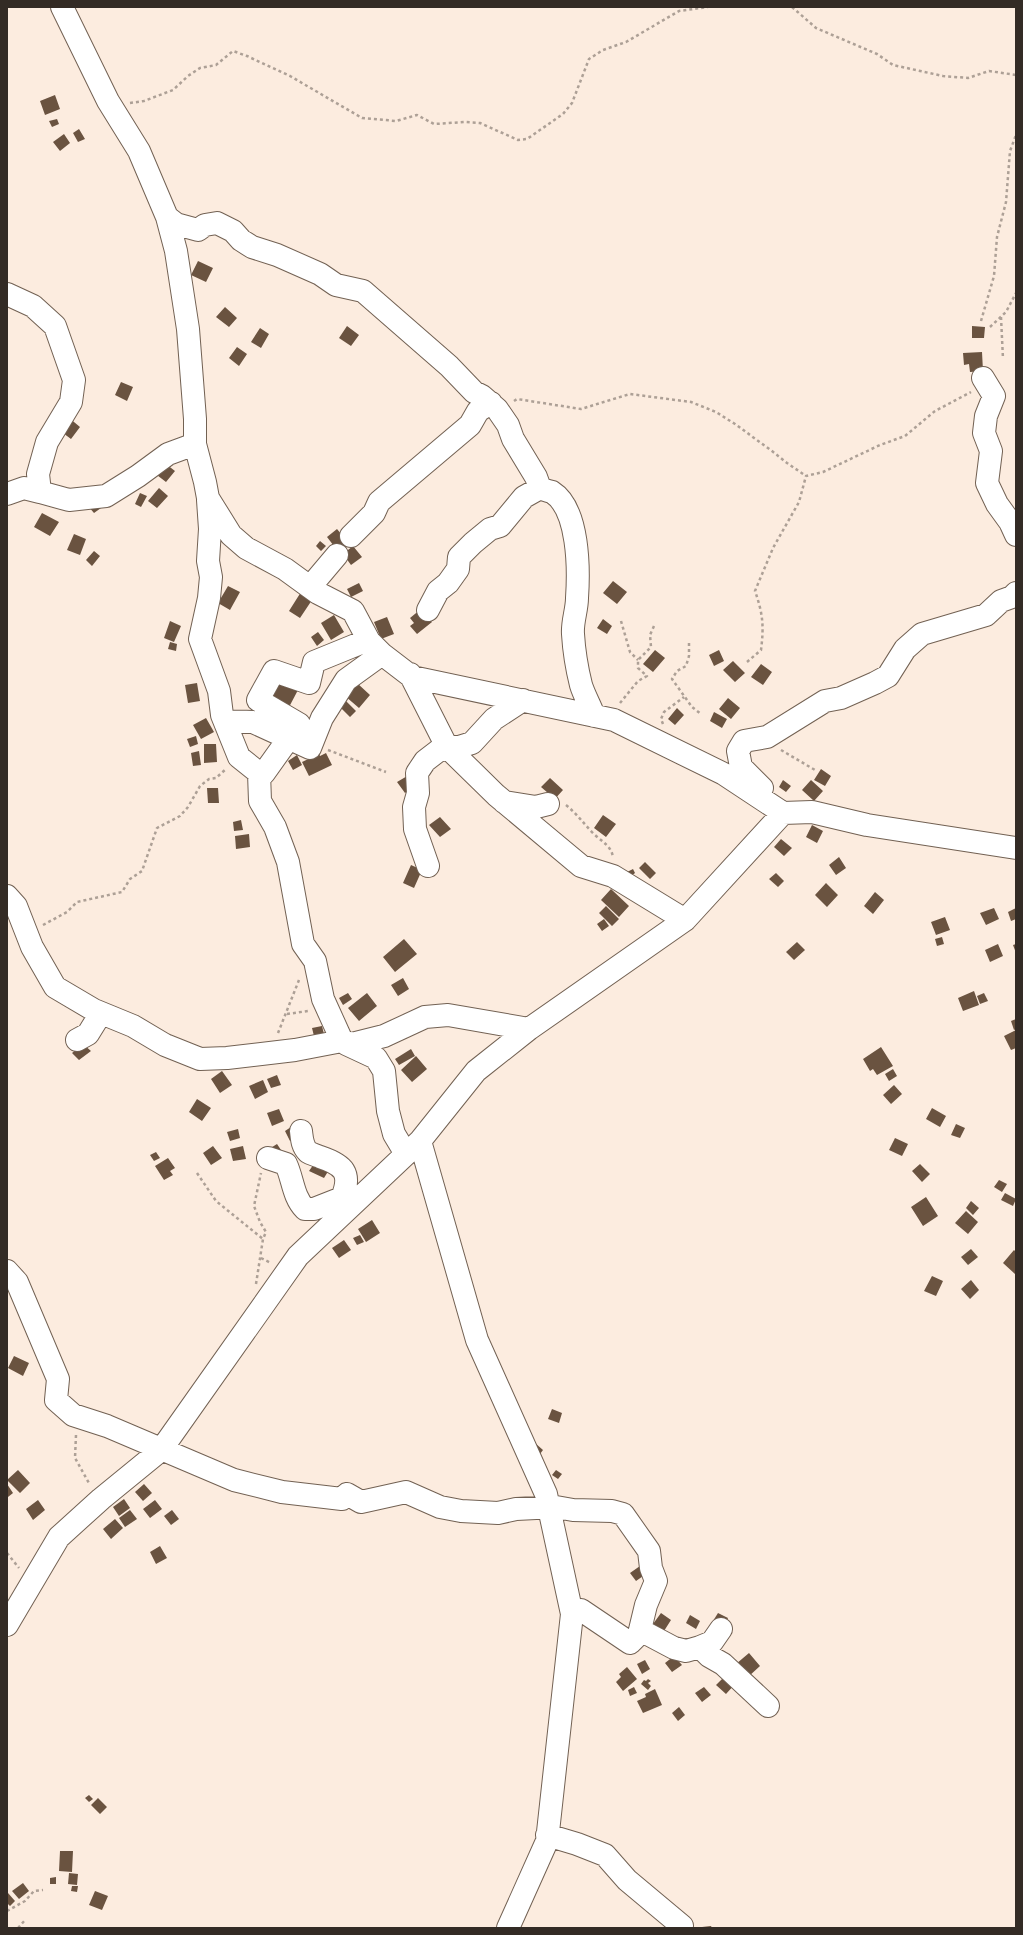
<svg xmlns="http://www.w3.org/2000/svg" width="1023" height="1935" viewBox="0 0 1023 1935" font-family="Mulish,sans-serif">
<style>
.building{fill:#6a5340}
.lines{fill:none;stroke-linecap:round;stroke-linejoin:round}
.minor-casing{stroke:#726153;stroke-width:24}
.path{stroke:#ada096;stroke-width:2.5;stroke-dasharray:3 3;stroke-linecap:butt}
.minor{stroke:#fff;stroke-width:22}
</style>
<rect width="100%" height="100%" fill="#fcecdf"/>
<path class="building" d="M55,95L60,109L45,115L40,101Z
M57,119L59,124L52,127L49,121Z
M79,129L85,139L78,142L73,133Z
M64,134L70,143L60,151L53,142Z
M198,261L213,268L206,282L191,275Z
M225,307L237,318L229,327L216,317Z
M347,326L359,335L351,346L339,338Z
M972,326L985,327L984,338H972Z
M260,328L269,334L261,348L251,342Z
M237,347L247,354L239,366L229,358Z
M982,352L983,371L970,372L969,364L964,365L963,353Z
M121,382L133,387L127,401L115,395Z
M68,417L80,427L71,439L59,430Z
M162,461L175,471L166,482L153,472Z
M159,488L168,496L157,508L148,501Z
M140,493L147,496L141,507L135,504Z
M88,506L101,508L94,513Z
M42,513L59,522L50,536L34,527Z
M337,529L347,541L337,550L327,537Z
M74,534L86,539L80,555L67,550Z
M320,541L326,546L321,551L316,546Z
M353,546L362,557L351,565L343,554Z
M94,551L100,556L92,566L86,560Z
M613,581L627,592L617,604L603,593Z
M359,583L363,591L351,597L347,589Z
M228,586L240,592L230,610L218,603Z
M301,592L312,600L300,618L289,611Z
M421,609L432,622L417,634L410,626L414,623L410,618Z
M334,615L344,632L331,640L321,623Z
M387,617L394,634L381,639L374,622Z
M603,619L612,626L607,634L597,628Z
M170,621L181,626L174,642L164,638Z
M318,632L324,640L317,646L311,637Z
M170,642L177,644L176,651L168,649Z
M655,650L665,658L653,672L643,664Z
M719,650L724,661L714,666L709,655Z
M733,661L745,673L735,682L723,670Z
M761,664L772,672L763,685L751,677Z
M274,679L298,690L288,709L265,698Z
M197,683L200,701L188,703L185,685Z
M357,683L370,695L359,708L345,696Z
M728,698L740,708L731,719L719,709Z
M345,700L356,711L350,717L339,706Z
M677,708L684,715L675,725L668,719Z
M714,712L727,719L722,728L710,721Z
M206,718L214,732L201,739L193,725Z
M196,736L198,744L190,747L187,739Z
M204,744H216L217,762L204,763Z
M199,751L201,765L193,766L191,753Z
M326,753L332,765L309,776L302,762L319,754L320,756Z
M297,755L302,765L293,770L288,761Z
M821,769L831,776L825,786L814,780Z
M409,775L417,784L405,793L397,782Z
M550,778L563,790L553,801L546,795L548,793L541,787Z
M783,780L791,786L786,792L779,787Z
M811,780L823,791L814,801L802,790Z
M207,788H218L219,803H208Z
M603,815L616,824L606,837L594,828Z
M440,817L451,829L440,837L429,825Z
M241,820L243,830L234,831L233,822Z
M812,825L823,831L817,843L806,837Z
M249,834L250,847L236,849L235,836Z
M781,839L792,848L784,856L774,847Z
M839,857L846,868L836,875L829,865Z
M645,862L656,873L650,879L639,868Z
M411,865L422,870L414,888L403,883Z
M633,869L635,873L630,877L627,872Z
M776,873L784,881L778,887L769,879Z
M826,883L838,895L827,907L815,895Z
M611,889L629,906L619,917L601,900Z
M875,892L884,900L873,914L864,906Z
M606,906L619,919L612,926L599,913Z
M994,908L999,919L986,925L980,913Z
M1016,908V919L1011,921L1008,912Z
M945,917L950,930L936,935L931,922Z
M604,919L609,926L602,931L597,924Z
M942,937L944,944L937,946L935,939Z
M404,939L417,954L395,972L383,957Z
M797,942L805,950L794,960L786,952Z
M998,944L1003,956L990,962L985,950Z
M1016,944V953L1013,945Z
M403,978L409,989L398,996L391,985Z
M974,991L979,1005L963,1011L958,998Z
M348,993L352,999L343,1005L339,998Z
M367,993L377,1006L359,1021L348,1008Z
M984,993L988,1001L980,1004L977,996Z
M1016,1019V1029L1014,1030L1011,1021Z
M322,1026L325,1038L315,1040L312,1028Z
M1016,1030V1048L1011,1050L1004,1036Z
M83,1044L91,1051L79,1060L72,1053Z
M881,1047L893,1066L877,1075L873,1069L870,1071L863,1059Z
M411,1049L415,1056L399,1065L395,1059Z
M416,1056L427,1069L412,1082L401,1070Z
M893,1069L897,1076L889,1081L885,1074Z
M222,1071L232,1085L220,1093L211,1079Z
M277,1075L281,1085L271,1088L267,1079Z
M263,1080L268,1092L255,1099L249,1086Z
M894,1085L902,1094L891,1104L883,1095Z
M197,1099L211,1108L202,1121L189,1112Z
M932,1108L946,1116L940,1127L926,1119Z
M279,1109L284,1121L272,1126L267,1113Z
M956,1124L965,1128L960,1138L951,1135Z
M294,1125L300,1135L290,1141L285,1131Z
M238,1129L240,1138L230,1141L227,1132Z
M895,1138L908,1144L902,1156L889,1150Z
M277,1144L283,1153L269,1149Z
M213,1146L222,1158L211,1165L203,1153Z
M243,1146L246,1159L233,1161L230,1149Z
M156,1152L160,1158L154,1161L150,1155Z
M168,1158L175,1168L170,1171L173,1175L164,1180L155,1166Z
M318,1158L332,1165L324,1178L309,1171Z
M920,1164L930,1174L922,1182L912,1171Z
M999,1180L1007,1184L1002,1192L994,1187Z
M1005,1193L1016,1199L1013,1206L1001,1200Z
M926,1197L938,1216L923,1226L911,1207Z
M971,1201L979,1208L973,1215L966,1208Z
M966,1211L978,1222L968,1234L955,1223Z
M372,1220L380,1233L366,1242L358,1229Z
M360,1235L364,1242L357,1245L353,1238Z
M344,1240L351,1250L339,1258L332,1248Z
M971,1249L978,1257L968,1265L961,1257Z
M1014,1250L1016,1252L1015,1274L1003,1263Z
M932,1276L943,1281L936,1296L924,1291Z
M971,1280L979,1290L970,1299L961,1289Z
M14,1356L29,1363L23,1376L8,1368Z
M552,1409L562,1413L559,1423L548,1419Z
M535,1443L543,1450L537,1458L529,1451Z
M18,1470L30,1483L20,1493L7,1480Z
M556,1470L562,1474L558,1479L552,1475Z
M7,1484L13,1493L8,1497L7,1496Z
M144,1484L152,1493L143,1501L135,1492Z
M124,1499L130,1508L119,1516L113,1507Z
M38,1500L45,1510L33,1520L26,1509Z
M155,1500L162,1509L150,1518L143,1509Z
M130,1510L137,1519L125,1527L119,1518Z
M172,1510L179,1519L171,1525L164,1516Z
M115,1519L123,1528L111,1539L103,1529Z
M160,1546L167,1558L156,1564L150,1552Z
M640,1566L646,1574L636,1581L630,1573Z
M661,1613L671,1620L664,1631L653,1624Z
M718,1613L728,1618L724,1627L713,1621Z
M690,1615L700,1621L696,1629L686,1623Z
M749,1653L760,1666L748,1677L736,1664Z
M674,1656L682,1665L672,1672L665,1663Z
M645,1660L650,1669L642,1674L637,1664Z
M627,1667L637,1679L623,1691L616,1682L621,1677L619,1674Z
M726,1675L735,1684L726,1694L716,1685Z
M648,1679L651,1681L648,1683L651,1686L648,1690L641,1684L644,1680L646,1681Z
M634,1687L637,1693L630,1696L628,1690Z
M704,1687L711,1695L702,1702L695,1693Z
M655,1689L662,1705L643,1713L637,1701L646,1697L645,1694Z
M679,1707L685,1715L678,1721L672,1713Z
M89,1795L93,1799L89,1802L85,1798Z
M98,1798L107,1807L100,1814L91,1805Z
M60,1851H73L72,1872L59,1871Z
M69,1873L78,1874L77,1885L68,1884Z
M56,1877V1884H50V1878Z
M23,1883L29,1891L19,1899L12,1891Z
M72,1886H78L77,1892L71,1891Z
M95,1891L108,1896L102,1910L89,1905Z
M8,1893L15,1901L10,1906L7,1903Z
M711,1926L712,1928H702V1927Z"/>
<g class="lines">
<defs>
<path id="minor" d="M62,7L108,101L139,151L167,217L176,251L188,329L195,419V444L205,482L208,498L231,535L246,548L285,569L318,593L353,611L369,641L382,654L412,677L614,720L724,774L783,813
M167,217L176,224L198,230L205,225L217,223L233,231L241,240L252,247L277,255L320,274L336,285L363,291L449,366L474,392L482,396L497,409L508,425L513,439L536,477L540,488
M7,294L33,306L55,326L74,380L71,402L47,442L38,474L40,492L69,500L106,496L138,476L168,454L195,444
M983,378L994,396L986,416L984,433L991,451L987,483L997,504L1010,522L1016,535
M7,494L24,488L40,492
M208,500L210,529L208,561L211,577L209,598L200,639L219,691L222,715L239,757L259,773H264L299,724L258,700L274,671L309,683L314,662L368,640
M351,536L374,513L379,502L470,425L478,411L491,403
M310,587L337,555
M428,610L438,591L448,583L458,569L459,557L473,543L490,529L500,526L524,497L540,488C544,490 548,491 552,492C579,509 579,569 577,598C577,610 572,622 573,634C574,651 577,669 581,685C584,695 590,705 594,716
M410,674L447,747L496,795L581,866L613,876L685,920
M225,721L253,722L310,748L322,718L346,680L382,654
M259,773L260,801L275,827L288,862L303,944L315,961L323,999L342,1041
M762,788L741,767L738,751L744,741L767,737L825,701L841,698L875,683L888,676L905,649L922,634L986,615L1001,601L1012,597L1016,593
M504,802L536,807L548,804
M428,866L415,829L414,807L418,793L417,773L425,761L438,751L447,747H459L472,743L494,719L523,700
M7,896L16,906L32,947L55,987L94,1010L133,1026L165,1045L200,1059L227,1058L295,1050L342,1041L352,1044L384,1036L425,1017L448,1015L529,1029
M77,1040L88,1034L101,1013
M346,1044L376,1058L384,1071L388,1111L394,1134L406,1154
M301,1131C302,1139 302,1146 308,1152C311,1154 316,1155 320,1157C344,1165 352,1173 342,1198L346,1210
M420,1141L477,1340L546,1494L572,1614L547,1841L508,1928
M268,1158L286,1164C293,1179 293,1197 305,1209H314L342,1198
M7,1271L17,1282L58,1379L56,1400L73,1415L107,1426L234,1480L282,1492L342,1499L347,1494L361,1502L406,1492L440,1507L461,1511L498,1513L516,1509L556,1507L573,1510L612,1511L623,1514L649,1551L651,1568L656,1581L646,1605L639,1634L630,1643L581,1610L572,1614
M7,1625L59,1537L101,1499L161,1450L298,1256L420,1141L476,1071L529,1029L685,920L783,813L812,812L867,825L1016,848
M640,1630L674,1648L686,1651L700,1647L709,1656L723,1664L768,1706
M700,1647L712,1642L721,1629
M547,1835L577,1844L605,1855L627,1880L682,1926"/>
</defs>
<use href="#minor" class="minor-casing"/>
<path class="path" d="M792,7L816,28L877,54L893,65L943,76L968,78L989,71L1016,75
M130,103L144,101L173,90L188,76L200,68L216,65L233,51L247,56L290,76L362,118L396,121L417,115L434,124L465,122L480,123L518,140L527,139L563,114L572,103L589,59L603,50L626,42L679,11L708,7
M1001,317L1003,359
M981,321L994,276L997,237L1006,202L1010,151L1016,135
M990,327L1006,312L1016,293
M514,401L517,399L581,409L630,394L691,402L716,412L735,424L772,451L787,463L806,476
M621,621L630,652L638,660
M689,643V656L686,666L677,671L672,679L692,707L701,714
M747,662L761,650C764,626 763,614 755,591L773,548L799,502L806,476L823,472L880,445L905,436L935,411L971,392
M620,703L638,681L647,676L638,668V660L651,647L650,635L654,626
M663,724L661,719L664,712L684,697
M328,750L386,772
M781,750L815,770
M566,805C577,814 584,824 594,834C602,842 612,846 613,858
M43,925L67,912L77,902L122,892L130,879L142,871L157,828L180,816L188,807L200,786L209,779L216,778L226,769
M287,1014L308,1011
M278,1033L299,980
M197,1173L216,1201L263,1239
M261,1258L271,1263
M256,1284L263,1239L266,1232L260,1222L254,1206L261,1173
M76,1435L75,1458L90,1485
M7,1553L19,1568
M7,1911L25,1901L34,1891L43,1890
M18,1928L26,1919"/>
<use href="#minor" class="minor"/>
</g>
<rect width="1023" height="1935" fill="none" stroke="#332b25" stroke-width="16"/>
</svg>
